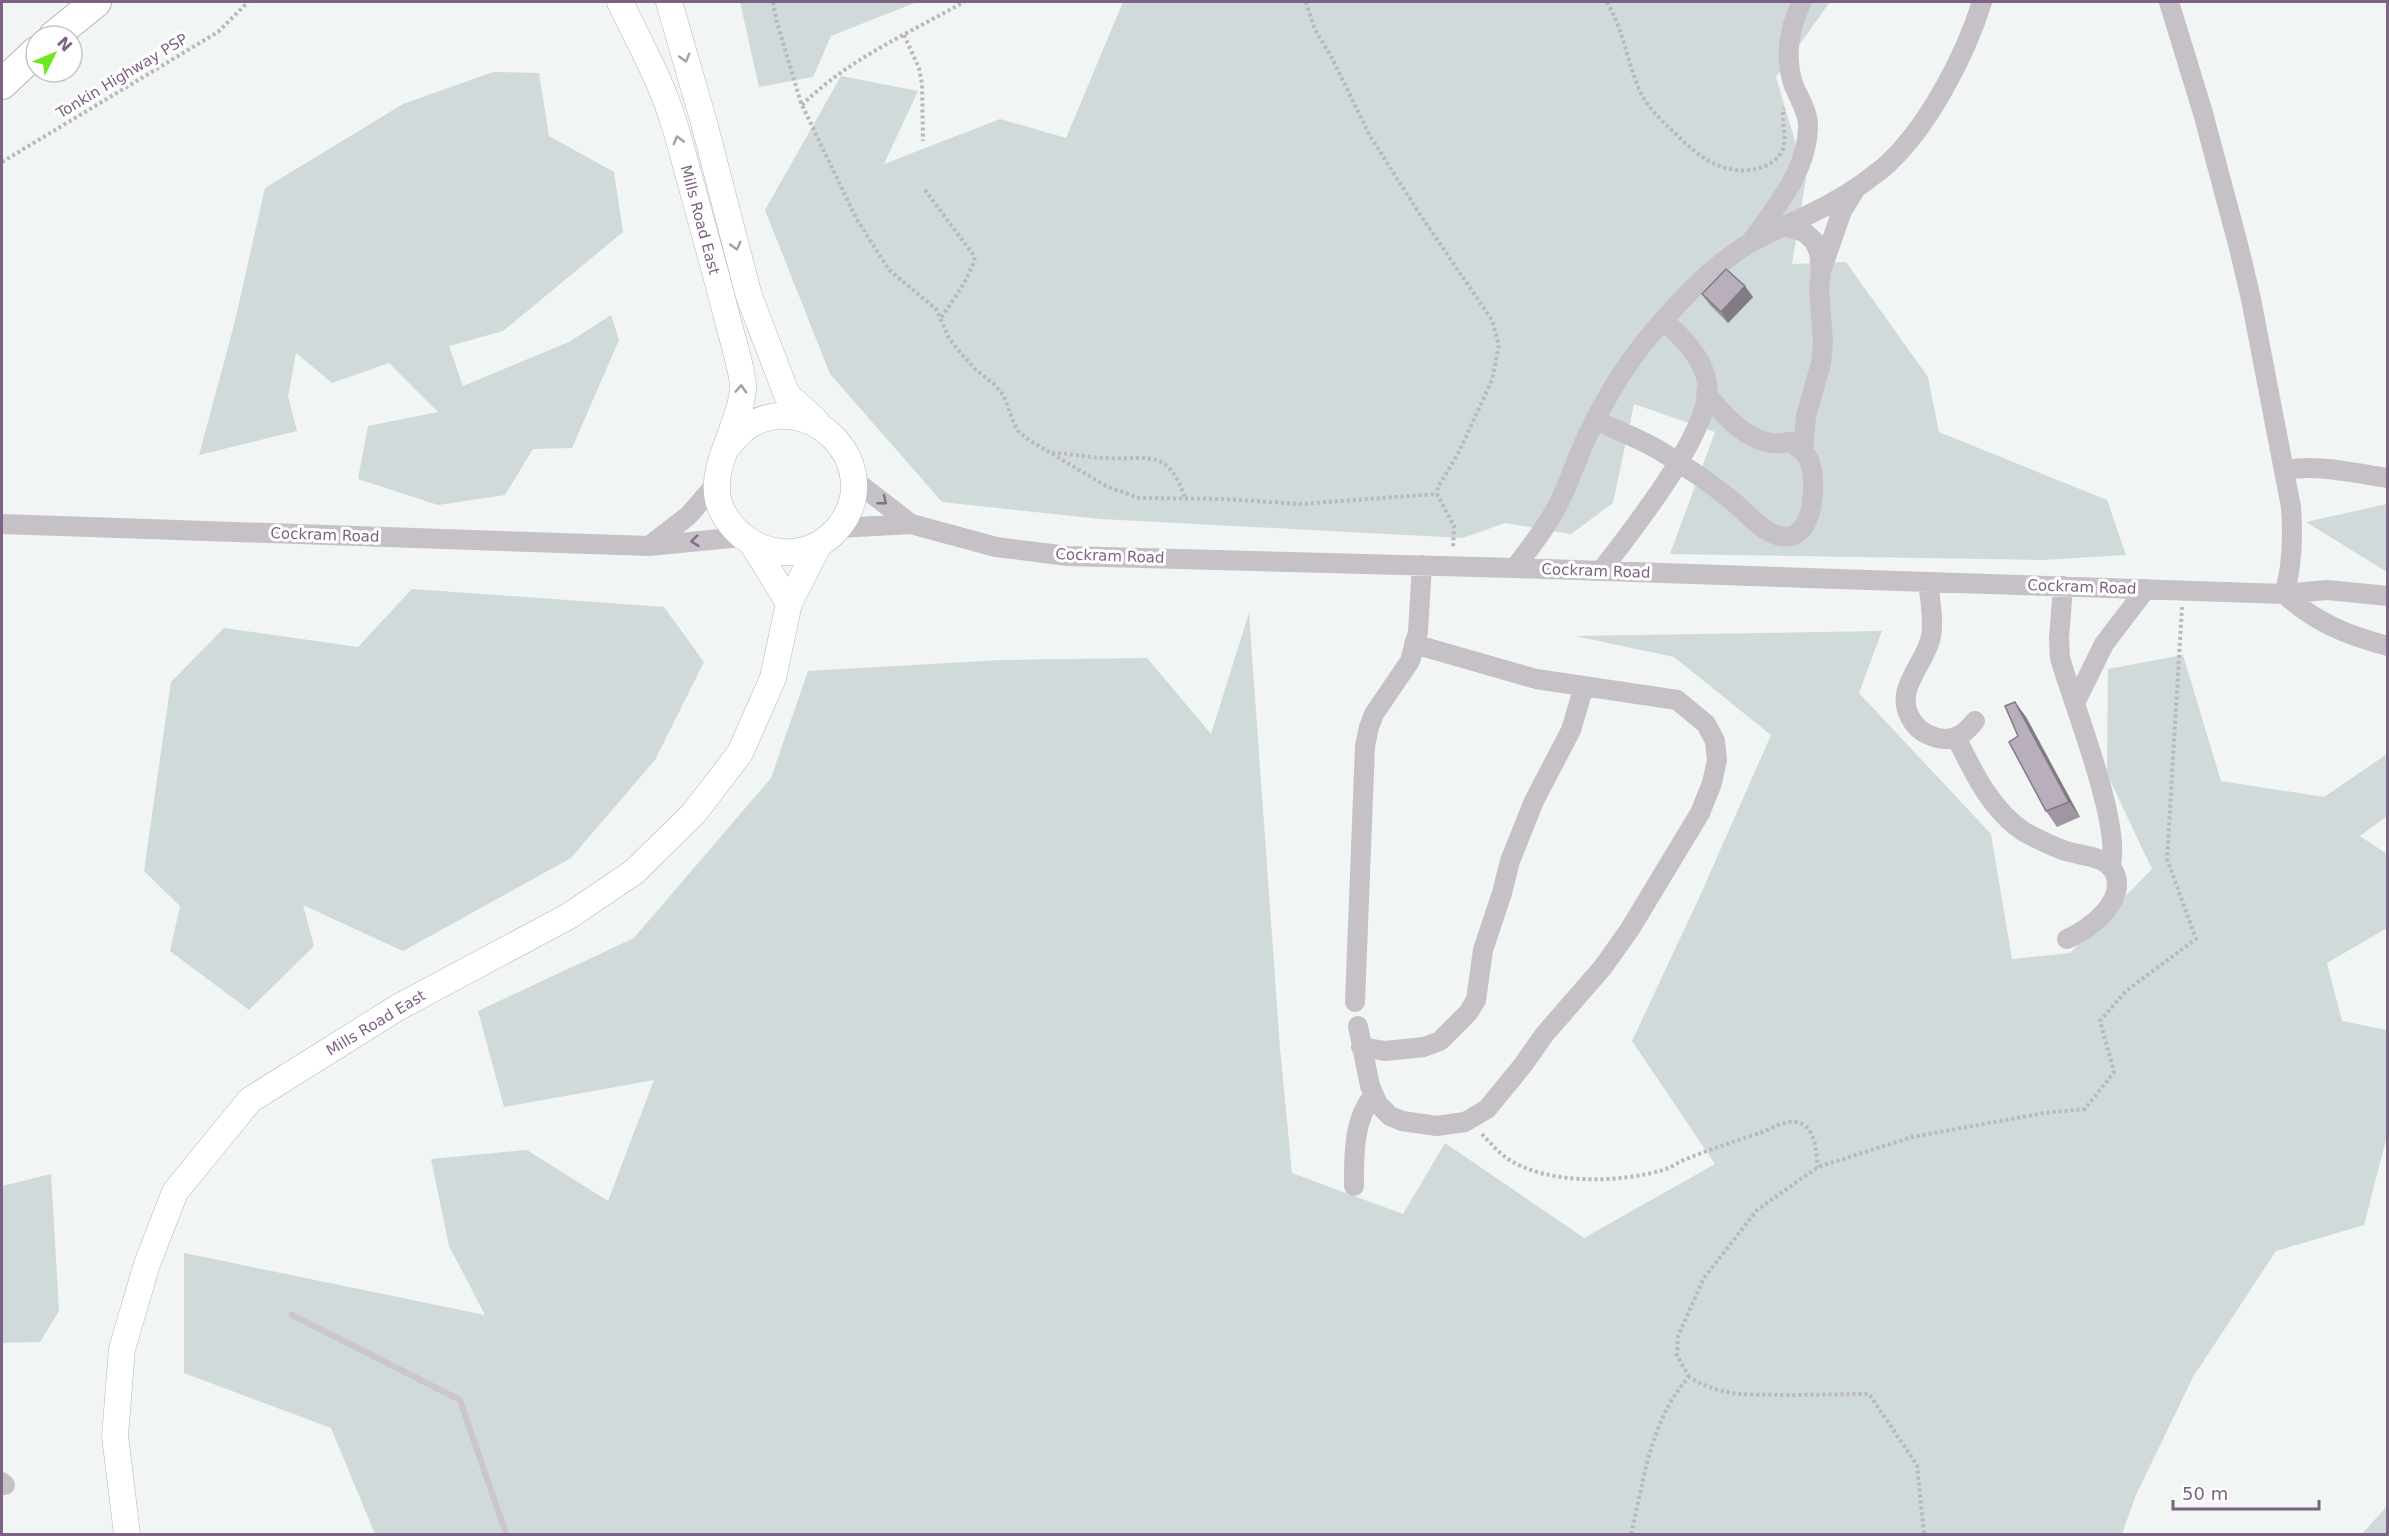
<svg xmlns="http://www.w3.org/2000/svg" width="2389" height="1536" viewBox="0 0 2389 1536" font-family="'DejaVu Sans',sans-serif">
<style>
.green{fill:#d0dada}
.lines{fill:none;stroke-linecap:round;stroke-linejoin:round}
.stream{stroke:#ccc4d1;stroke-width:6}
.major-casing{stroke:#bab3bb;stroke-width:27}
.highway-casing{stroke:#b8b3ba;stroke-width:32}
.path{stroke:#bcb7bd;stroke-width:4;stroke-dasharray:3 3;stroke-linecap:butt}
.minor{stroke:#c6c0c7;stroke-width:20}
.major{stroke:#fff;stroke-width:26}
.highway{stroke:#fff;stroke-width:30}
.wall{fill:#9f96a2}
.shaded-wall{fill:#827a84}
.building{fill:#b9afbc;stroke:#827a84;stroke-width:1.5}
.oneway{stroke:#aa9aae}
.oneway2{stroke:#846c8a}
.labels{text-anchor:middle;stroke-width:6;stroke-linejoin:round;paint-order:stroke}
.street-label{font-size:15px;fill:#7d6383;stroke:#fff}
</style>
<rect width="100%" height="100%" fill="#f1f5f3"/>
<path class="green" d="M740,2H917L831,36L813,77L759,87Z
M1123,2H1830L1776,77L1806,178L1792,264L1846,262L1928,377L1939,432L2107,500L2126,555L2043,560L1670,554L1715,432L1634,404L1613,503L1571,534L1505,523L1463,538L1101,519L942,502L830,374L765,210L841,76L918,91L884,164L1000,119L1066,138Z
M493,72L539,73L549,136L614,172L623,232L503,331L449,346L463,386L569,342L611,315L619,340L572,448L533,449L505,495L438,505L358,479L368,426L438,412L389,363L332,383L296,353L288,396L297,431L199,455L234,325L265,188L403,104Z
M2387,504V572L2306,522Z
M412,589L664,607L704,662L655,760L571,858L403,951L303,905L314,946L249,1010L170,951L180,906L144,871L171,682L224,628L358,647Z
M1249,613L1280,1048L1292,1173L1403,1214L1445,1143L1584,1238L1715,1164L1632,1041L1699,898L1771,735L1674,657L1575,636L1882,631L1859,693L1991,834L2012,959L2070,953L2152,869L2107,774L2108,669L2183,655L2221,781L2324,797L2387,754V816L2360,836L2387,854V928L2327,963L2342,1021L2387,1030V1136L2364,1225L2276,1251L2193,1377L2136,1495L2122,1534H375L331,1428L184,1373V1253L485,1315L449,1246L431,1159L527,1150L608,1201L654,1080L504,1107L478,1011L634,938L771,778L808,671L1001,660L1147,658L1211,734Z
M51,1174L59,1311L40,1342L2,1343V1186Z
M2387,1506V1534H2362Z"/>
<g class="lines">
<path class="stream" d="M292,1315L460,1400L506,1534"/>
<defs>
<path id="major" d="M620,2C637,38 660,79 672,117C680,141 686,167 693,191C704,232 716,273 726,314C730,330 744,375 743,389C741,426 706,470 720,506C740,554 803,570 838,528C889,467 808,383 744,429C738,434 733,441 728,446
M669,2L703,119L749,296L787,395L816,421
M753,545L789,603
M127,1534L115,1436L122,1349L147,1264L175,1192L250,1100L397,1008L569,916L634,872L694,813L740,753L773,678L789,603L819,544"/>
<path id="highway" d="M54,36L96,2
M2,84L36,52"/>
</defs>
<use href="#major" class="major-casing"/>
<use href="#highway" class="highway-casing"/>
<path class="path" d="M773,2L776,19L801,103L856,218L889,270L936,309L949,338L958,350L975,369L995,385L1004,396L1013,421L1018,431L1029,440L1106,486L1139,498L1224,499L1300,504L1437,494
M1306,2L1315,30L1331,56L1370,136L1419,213L1492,320L1499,345L1492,380L1459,452L1438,487L1437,494L1454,526L1453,548
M1607,2C1623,29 1627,62 1640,91C1649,111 1667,125 1682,140C1698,155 1713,167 1736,170C1752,172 1772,167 1781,153C1789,141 1780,122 1784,108
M904,35L919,68L922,84L923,141
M802,105C847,60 909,33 964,2
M2,162L218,32L248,2
M925,190L975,257C969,280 954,298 941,318
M1052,453C1071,453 1089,458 1107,458C1154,460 1167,448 1186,500
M1482,1134C1490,1143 1498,1152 1508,1159C1548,1185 1619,1183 1663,1170C1671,1168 1677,1163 1684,1160C1708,1150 1732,1142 1757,1134C1770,1130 1786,1118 1800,1123C1816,1129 1816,1152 1818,1167
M1689,1377L1677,1355L1678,1336L1704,1278L1757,1210L1818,1167L1912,1137L2044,1113L2085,1109L2114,1072L2100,1021L2126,991L2196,939L2167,859L2182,607
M1631,1534C1644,1480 1650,1420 1689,1377C1724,1398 1747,1394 1786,1395C1814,1395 1842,1394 1869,1394L1917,1465L1924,1534"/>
<path class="minor" d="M2169,2L2203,113L2239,248L2251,299L2291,507C2293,536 2293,566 2284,594
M1783,226L1804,232L1814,241L1819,252L1821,271L1819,289L1823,343L1821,363L1806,416L1803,452
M1753,239C1777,206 1808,169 1808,125C1808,112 1799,98 1794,86C1784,59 1789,27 1802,2
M1822,268L1842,211L1856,188
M1596,420C1617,431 1641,439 1662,452C1685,466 1709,482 1730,499C1746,511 1767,541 1791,536C1814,530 1816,484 1811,466C1809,455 1800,449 1791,442C1785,442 1778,444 1772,443C1744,440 1723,413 1706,394
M2284,470C2319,464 2353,473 2388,478
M854,480L911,524
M2,524L649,546L741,537
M839,528L911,524L996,547L1068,556L1515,568L2284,594L2327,590L2388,596
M649,546L688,516L716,484
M1515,568C1528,550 1543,532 1554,512C1567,490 1574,465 1585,441C1605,397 1633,352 1667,316C1690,290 1715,265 1745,246C1764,234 1785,226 1806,216C1832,204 1861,186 1883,168C1927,130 1965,56 1982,2
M1601,571C1629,534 1715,428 1707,382C1702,356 1682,337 1663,320
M1928,582C1930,599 1934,620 1931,637C1924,667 1891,691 1913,722C1919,732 1933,738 1944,739C1958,740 1967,731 1975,721
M2063,586L2059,638L2060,658C2072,701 2124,830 2110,867
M2284,594C2317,623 2346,635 2388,646
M2075,703L2104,644L2146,589
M1956,737C1973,772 1992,812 2026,833C2038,839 2051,846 2063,850C2078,856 2104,855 2113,870C2130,899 2089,930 2067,939
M1355,1002L1365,746L1369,727L1374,714L1410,661L1418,632L1422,565
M1358,1026L1370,1086L1378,1104L1390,1116L1402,1121L1437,1126L1465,1122L1487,1109L1523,1065L1544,1035L1603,967L1630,929L1700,813L1712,783L1717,760L1715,741L1706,724L1677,700L1536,679L1414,644
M1361,1047L1385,1051L1424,1047L1440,1041L1468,1013L1476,1000L1483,950L1502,893L1510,861L1534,801L1571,730L1584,686
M1354,1186C1354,1156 1353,1119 1374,1095
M2,1482L5,1485"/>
<use href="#major" class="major"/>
<use href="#highway" class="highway"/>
</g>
<path class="wall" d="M1702,294L1753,297L1728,323L1710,305Z
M2015,702L2026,717L2080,817L2057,827L2046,811L2018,736Z"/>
<path class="shaded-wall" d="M1745,286L1753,297L1728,323L1721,312Z
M2015,702L2026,717L2080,817L2069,802Z"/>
<path class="building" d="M1726,269L1745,286L1721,312L1702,294Z
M2015,702L2069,802L2046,811L2009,742L2018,736L2005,706Z"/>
<defs><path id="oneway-chevron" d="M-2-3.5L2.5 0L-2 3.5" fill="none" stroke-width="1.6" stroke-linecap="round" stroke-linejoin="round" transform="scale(1.5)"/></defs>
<g class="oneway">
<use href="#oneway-chevron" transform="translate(685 58) rotate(74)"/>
<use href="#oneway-chevron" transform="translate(678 140) rotate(-105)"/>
<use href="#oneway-chevron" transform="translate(736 246) rotate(75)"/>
<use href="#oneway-chevron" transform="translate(741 389) rotate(-87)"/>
</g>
<g class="oneway2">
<use href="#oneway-chevron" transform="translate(883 501) rotate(38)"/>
<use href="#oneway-chevron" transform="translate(695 541) rotate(174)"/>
</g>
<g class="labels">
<g class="street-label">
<text transform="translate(122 76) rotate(-31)" y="5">Tonkin Highway PSP</text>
<text transform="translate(700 220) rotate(75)" y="5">Mills Road East</text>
<text transform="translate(325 535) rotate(2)" y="5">Cockram Road</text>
<text transform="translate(1110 556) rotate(2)" y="5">Cockram Road</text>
<text transform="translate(1596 571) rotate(2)" y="5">Cockram Road</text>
<text transform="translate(2082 587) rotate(2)" y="5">Cockram Road</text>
<text transform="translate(376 1023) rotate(-31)" y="5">Mills Road East</text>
</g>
</g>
<rect width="2389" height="1536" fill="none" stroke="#7d6383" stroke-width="6"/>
<g transform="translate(54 54) rotate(47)"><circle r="28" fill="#ffffff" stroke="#cbc1cd" stroke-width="1.5"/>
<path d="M0-4.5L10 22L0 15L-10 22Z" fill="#6de81e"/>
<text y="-9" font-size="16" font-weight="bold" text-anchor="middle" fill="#7d6383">N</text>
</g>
<path d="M2173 1500v9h146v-9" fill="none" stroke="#7d6383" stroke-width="3"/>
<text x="2182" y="1500" font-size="18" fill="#7d6383" stroke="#ffffff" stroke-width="4.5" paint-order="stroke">50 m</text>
</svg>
